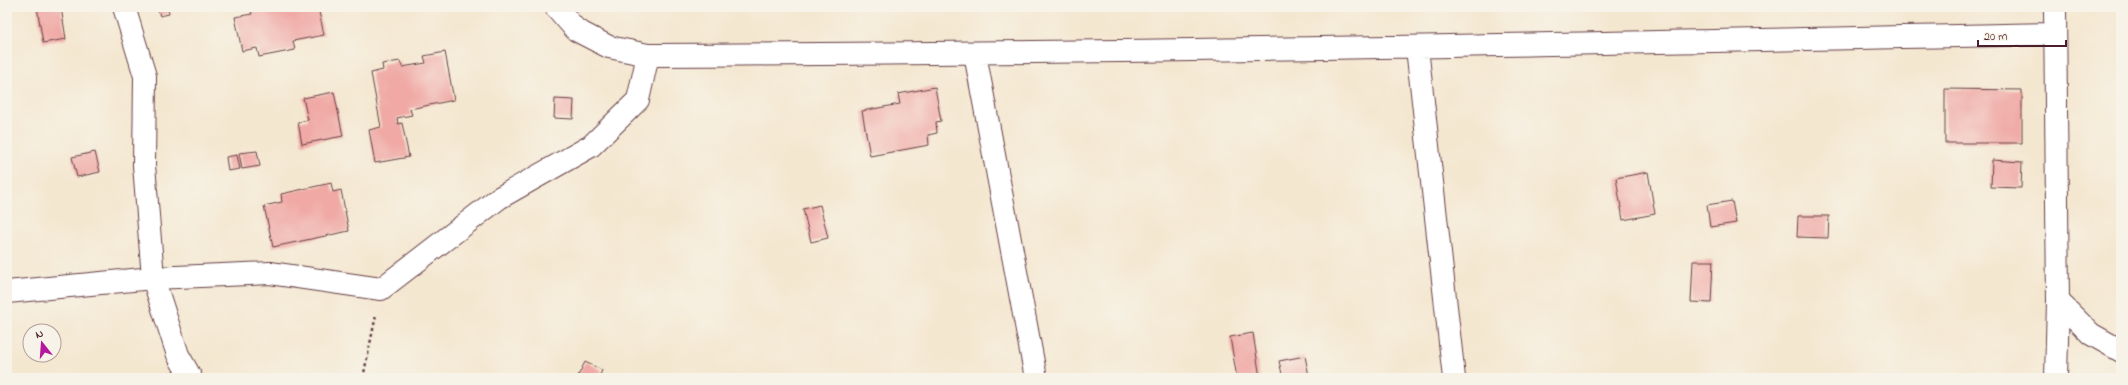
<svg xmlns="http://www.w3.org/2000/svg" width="2128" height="385" viewBox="0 0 2128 385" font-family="'Indie Flower',sans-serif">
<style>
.building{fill:#f0a9a5}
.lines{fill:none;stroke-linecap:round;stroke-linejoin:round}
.minor-casing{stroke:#643d44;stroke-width:24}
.path{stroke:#643d44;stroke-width:2.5;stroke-dasharray:3 3;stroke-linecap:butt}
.minor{stroke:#fff;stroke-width:22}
</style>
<rect width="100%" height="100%" fill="#f7f3e8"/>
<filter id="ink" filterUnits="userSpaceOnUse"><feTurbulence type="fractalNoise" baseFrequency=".025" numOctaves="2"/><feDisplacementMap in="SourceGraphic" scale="8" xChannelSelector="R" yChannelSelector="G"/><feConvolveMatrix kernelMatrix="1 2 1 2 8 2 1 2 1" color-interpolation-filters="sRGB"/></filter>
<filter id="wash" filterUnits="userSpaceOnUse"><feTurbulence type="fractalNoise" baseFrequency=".012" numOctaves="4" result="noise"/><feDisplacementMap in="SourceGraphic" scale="16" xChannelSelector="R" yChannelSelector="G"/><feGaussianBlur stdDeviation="0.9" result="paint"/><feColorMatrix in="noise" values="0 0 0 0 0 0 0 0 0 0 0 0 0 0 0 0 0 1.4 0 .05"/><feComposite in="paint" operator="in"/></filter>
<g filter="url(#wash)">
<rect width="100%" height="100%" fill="#f4e7d0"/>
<g id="blocks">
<path class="building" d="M37,7H61L66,39L43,43Z
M157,7H168L169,14L160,16Z
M250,7H318L324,35L293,41L295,50L259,57L257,48L242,51L235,17L252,14Z
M445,52L454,100L410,109L412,115L397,118L398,124L402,123L409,157L375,163L369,130L381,127L371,73L383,70L382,64L400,61L402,67L426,63L424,56Z
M935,87L941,121L936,122L937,133L928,135L929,145L870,156L862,111L900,104L898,94Z
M1945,89L2022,90V143H1945Z
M334,92L343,136L302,144L298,122L308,120L303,98Z
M555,99L574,100L573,119L554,118Z
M257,151L260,166L242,169L239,153Z
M95,152L100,172L77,177L72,157Z
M237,155L240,169L228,171L226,157Z
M1992,160L2022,162L2021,188L1991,187Z
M1648,172L1655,214L1623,220L1616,178Z
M331,183L333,192L341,190L349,231L273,247L264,206L282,202L281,194Z
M1732,201L1736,223L1710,227L1707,205Z
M820,205L828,238L811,242L803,209Z
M1798,216H1829L1828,238L1797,237Z
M1693,261H1713L1711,303L1691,302Z
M1253,333L1260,378H1237L1230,337Z
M1305,356L1309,376L1283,378L1279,361Z
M585,362L602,370L599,378H577Z"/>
</g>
</g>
<g filter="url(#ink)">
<use href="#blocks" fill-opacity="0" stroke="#643d44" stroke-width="1"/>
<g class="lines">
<defs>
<path id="minor" d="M124,7L145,76L144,165L153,278L178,355L191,378
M556,7L576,30L609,47L648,55C1117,53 1586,44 2055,34
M2055,7L2058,301L2056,378
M1417,48L1454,378
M975,54L1036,378
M7,292L153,278L270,273L381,289L499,198L591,146L638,100L648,55
M2058,301L2091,334L2121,351"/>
</defs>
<use href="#minor" class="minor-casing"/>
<path class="path" d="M363,378L376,315"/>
<use href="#minor" class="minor"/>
</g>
</g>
<rect width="2128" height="385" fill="none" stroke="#f7f3e8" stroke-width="24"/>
<g transform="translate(42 343) rotate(343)"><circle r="19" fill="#f7f3e8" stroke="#b29e9c"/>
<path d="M0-3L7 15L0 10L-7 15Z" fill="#b5179e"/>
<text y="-6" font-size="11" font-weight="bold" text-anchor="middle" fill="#4a1f2b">N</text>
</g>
<path d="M1978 40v6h88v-6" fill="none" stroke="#4a1f2b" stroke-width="2"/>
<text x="1984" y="40" font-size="12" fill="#4a1f2b" stroke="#f7f3e8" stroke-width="3" paint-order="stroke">20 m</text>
</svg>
